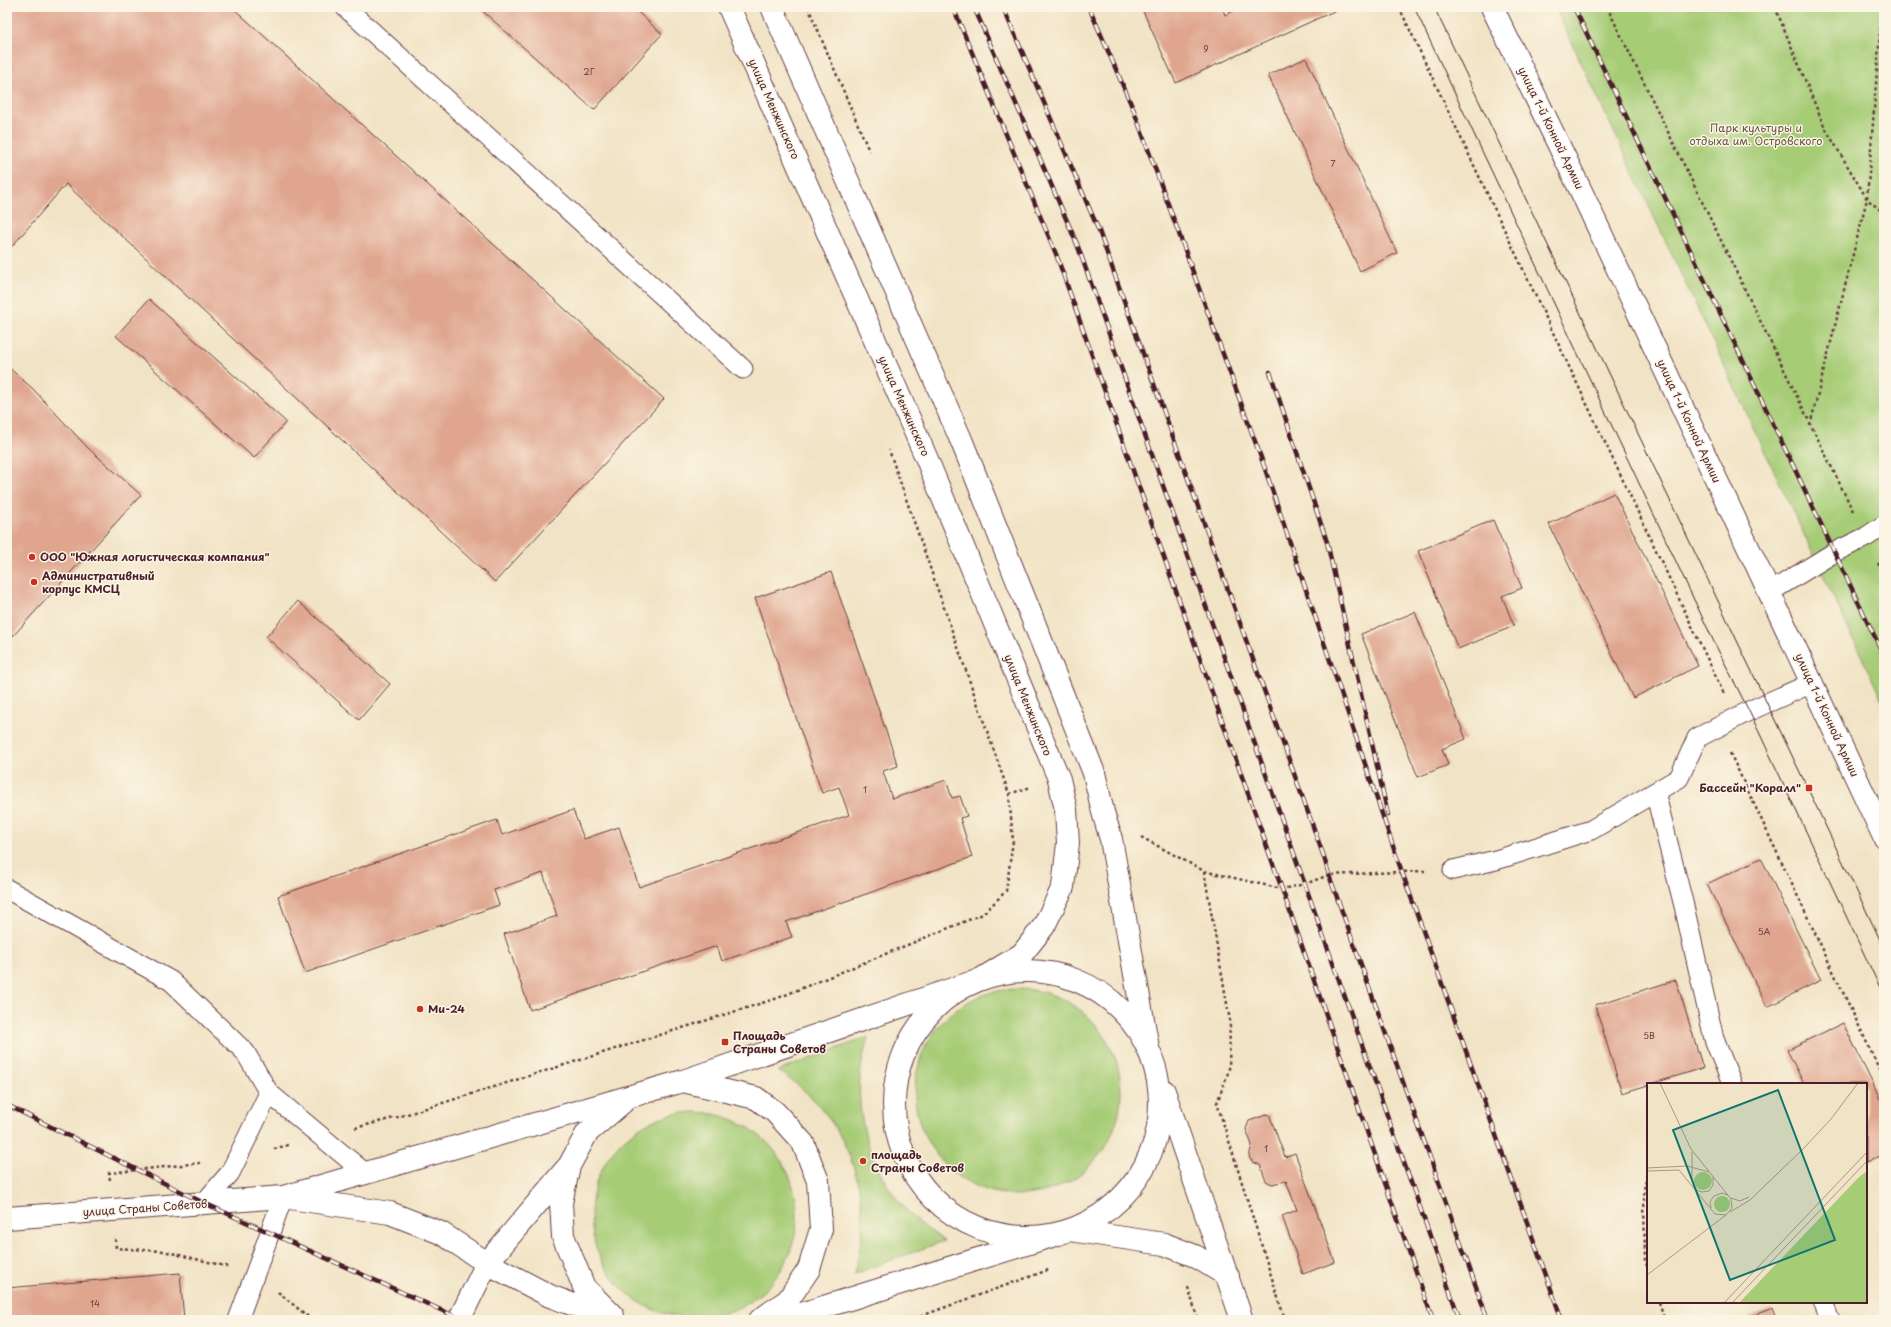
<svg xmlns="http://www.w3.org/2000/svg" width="1891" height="1327" viewBox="0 0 1891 1327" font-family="'Playpen Sans',sans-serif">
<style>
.green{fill:#a6cc76;stroke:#787650}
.building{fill:#dfa58e}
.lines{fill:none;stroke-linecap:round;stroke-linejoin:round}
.service-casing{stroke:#633c42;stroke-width:21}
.secondary-casing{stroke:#633c42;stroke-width:24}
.primary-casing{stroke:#633c42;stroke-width:24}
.path{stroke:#633c42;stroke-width:2.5;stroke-dasharray:3 3;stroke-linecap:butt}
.service{stroke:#fff;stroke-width:19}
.secondary{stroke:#fff;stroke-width:22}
.primary{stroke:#fff;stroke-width:22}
.tram{stroke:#4a1f2b;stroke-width:1}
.rail-casing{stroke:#4a1f2b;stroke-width:4.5}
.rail{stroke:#fcf5e5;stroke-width:3;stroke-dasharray:9;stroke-linecap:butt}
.poi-dot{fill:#c8321e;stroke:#fcf5e5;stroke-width:1.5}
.labels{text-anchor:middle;stroke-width:3;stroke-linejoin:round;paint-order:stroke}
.number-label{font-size:9px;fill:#6f4044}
.street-label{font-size:11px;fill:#4a1f2b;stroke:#fcf5e5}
.park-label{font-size:11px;fill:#665342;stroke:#fcf5e5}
.poi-label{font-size:11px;font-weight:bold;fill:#4a1f2b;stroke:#fcf5e5;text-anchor:start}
.inset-road{fill:none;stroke:#ae9587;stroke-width:1}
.view{fill:#0f766e;fill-opacity:0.15;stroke:#0f766e;stroke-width:2}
.inset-edge{fill:none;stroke:#4a1f2b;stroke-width:2}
</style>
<rect width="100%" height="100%" fill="#fcf5e5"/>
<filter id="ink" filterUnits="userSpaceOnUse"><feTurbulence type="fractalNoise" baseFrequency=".025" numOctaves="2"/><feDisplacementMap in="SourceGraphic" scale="8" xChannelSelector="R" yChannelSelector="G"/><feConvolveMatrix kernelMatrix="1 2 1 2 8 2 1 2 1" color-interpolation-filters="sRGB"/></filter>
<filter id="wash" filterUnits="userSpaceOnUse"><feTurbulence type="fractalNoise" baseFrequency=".012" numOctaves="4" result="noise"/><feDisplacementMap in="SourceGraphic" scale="16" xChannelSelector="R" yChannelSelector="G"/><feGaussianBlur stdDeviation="0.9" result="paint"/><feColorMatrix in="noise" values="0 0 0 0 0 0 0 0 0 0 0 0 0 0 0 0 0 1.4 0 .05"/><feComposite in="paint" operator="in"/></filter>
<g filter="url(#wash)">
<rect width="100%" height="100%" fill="#f1e3c5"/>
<path class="green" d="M1555,7H1884V704Z
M915 1092a103 103 0 1 1 206 0a103 103 0 1 1-206 0Z
M868,1037C865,1050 861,1063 860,1076C856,1128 876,1181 913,1217C922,1226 934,1233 944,1241L854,1274C856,1262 861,1248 862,1236C866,1184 846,1131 809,1095C800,1086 788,1078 778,1071Z
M591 1215a103 103 0 1 1 206 0a103 103 0 1 1-206 0Z"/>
<g id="blocks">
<path class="building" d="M7,7H232L664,399L495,582L66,184L7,252Z
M478,7H632L662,34L594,110Z
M1141,7H1222L1225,15L1243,7H1343L1176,83Z
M1306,58L1397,253L1360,271L1268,75Z
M149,299L286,422L254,458L116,336Z
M7,366L33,389L87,447L141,495L13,636L7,631Z
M1614,493L1698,666L1633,698L1549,524Z
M1493,520L1522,588L1502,596L1514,626L1458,649L1418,551Z
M831,572L898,766L883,771L892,799L946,780L952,798L960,796L967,816L960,818L972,857L786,922L792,937L722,961L717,946L530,1010L504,934L557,916L543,873L494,890L499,905L305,973L278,896L497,820L502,835L573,810L584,839L619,827L639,887L849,815L839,787L822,793L755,598Z
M298,601L390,684L359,720L266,637Z
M1415,612L1466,739L1442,749L1448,765L1418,777L1361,634Z
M1761,858L1821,980L1767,1007L1707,884Z
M1676,980L1703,1068L1622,1093L1595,1005Z
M1843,1023L1884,1107V1154L1866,1163V1084H1804L1787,1050Z
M1269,1114L1285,1157L1295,1153L1335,1262L1303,1274L1282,1216L1297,1210L1286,1181L1272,1184L1266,1181L1260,1165L1253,1162L1249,1157L1252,1145L1246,1129L1249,1121Z
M180,1273L184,1320H7V1288Z
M1772,1309L1776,1320H1742Z"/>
</g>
</g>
<g filter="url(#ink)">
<use href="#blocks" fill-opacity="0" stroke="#633c42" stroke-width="1"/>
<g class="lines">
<defs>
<path id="service" d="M345,7L743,369
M1770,592L1835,552L1866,537L1884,525
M1655,792L1684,906L1714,1039L1732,1084
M1453,870L1496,860L1591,830L1679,778L1697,738L1749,711L1812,683
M7,889L171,981L245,1052L269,1093L365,1173
M204,1203L230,1173L269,1093
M1823,1302L1830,1320
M238,1320L283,1197"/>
<path id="secondary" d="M1492,7L1581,191L1884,837
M683,1081L756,1098L775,1112L803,1143L818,1181L821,1229L809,1269L788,1300L760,1320
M290,1198L390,1213L441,1233L487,1263L550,1296L614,1320
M7,1218L283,1197L683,1081L970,983
M613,1316L584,1287L563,1236L561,1203L569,1166L587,1133L622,1103
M459,1320L487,1263L566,1169
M782,1320L1058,1234"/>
<path id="primary" d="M729,7L926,457L1059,779L1066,810L1068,843L1063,887L1044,926L1022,954L983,978
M772,7L962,442L1094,773L1103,812L1111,839L1148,1048
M894 1104a133 133 0 1 1 266 0a133 133 0 1 1-266 0Z
M1164,1091L1242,1320
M1070,1230L1164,1244L1195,1256L1228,1276"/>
</defs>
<use href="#service" class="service-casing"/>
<use href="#secondary" class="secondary-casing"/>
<use href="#primary" class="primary-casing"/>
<path class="path" d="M808,7L869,151
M1399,7L1724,694
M1607,7L1853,511
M1775,7L1824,126L1867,199L1884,213
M1810,425L1867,199L1882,7
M1878,563L1884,577
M1730,753L1884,1079
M1009,794L1031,787
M1141,837L1204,871L1282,889L1305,884L1329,875L1425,871
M1204,871L1230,1021L1229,1070L1217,1103L1285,1320
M355,1128L398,1117L778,998L983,914L1006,891L1013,841L1009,794L889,450
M274,1149L288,1145
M1648,1168L1644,1190L1645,1261L1648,1268
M110,1180L109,1173L200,1163
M115,1239L116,1248L163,1251L229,1267
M1188,1287L1198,1320
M278,1292L312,1320
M1659,1302L1665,1320
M910,1320L1051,1269"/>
<use href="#service" class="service"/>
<use href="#secondary" class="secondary"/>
<use href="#primary" class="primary"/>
<path class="tram" d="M1414,7L1714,642L1749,711L1884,996
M1434,7L1884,948"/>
<defs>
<path id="rail" d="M953,7L1056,254L1282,889L1433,1320
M974,7L1077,244L1460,1320
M1003,7L1099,231L1324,857L1329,875L1488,1320
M1089,7L1134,111L1263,463L1397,858L1562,1320
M1574,7L1884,656
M1270,372L1327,542L1388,815
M7,1105L204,1203L463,1320"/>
</defs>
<use href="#rail" class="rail-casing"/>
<use href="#rail" class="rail"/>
</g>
</g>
<g class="poi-dot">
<circle cx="32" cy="557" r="4"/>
<circle cx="34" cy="582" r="4"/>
<rect x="1805" y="784" width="8" height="8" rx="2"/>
<circle cx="420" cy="1009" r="4"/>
<rect x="721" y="1038" width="8" height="8" rx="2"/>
<circle cx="863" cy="1161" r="4"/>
</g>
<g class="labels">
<g class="number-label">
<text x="1206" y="52">9</text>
<text x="589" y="75">2Г</text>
<text x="1333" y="167">7</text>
<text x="865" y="793">1</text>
<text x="1764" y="935">5А</text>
<text x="1649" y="1039">5В</text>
<text x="1266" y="1152">1</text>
<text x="95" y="1307">14</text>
</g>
<g class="street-label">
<text transform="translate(774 109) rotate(66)" y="4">улица Менжинского</text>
<text transform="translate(1551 128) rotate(64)" y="4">улица 1-й Конной Армии</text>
<text transform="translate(904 406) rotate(66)" y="4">улица Менжинского</text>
<text transform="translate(1689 421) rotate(65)" y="4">улица 1-й Конной Армии</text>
<text transform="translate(1028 705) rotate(68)" y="4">улица Менжинского</text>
<text transform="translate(1827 715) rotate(65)" y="4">улица 1-й Конной Армии</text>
<text transform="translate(145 1208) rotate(-4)" y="4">улица Страны Советов</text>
</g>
<g class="park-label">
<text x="1756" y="132">Парк культуры и<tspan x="1756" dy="13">отдыха им. Островского</tspan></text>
</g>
<g class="poi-label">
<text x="40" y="561">ООО "Южная логистическая компания"</text>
<text x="42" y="580">Административный<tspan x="42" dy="13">корпус КМСЦ</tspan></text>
<text x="1801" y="792" text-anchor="end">Бассейн "Коралл"</text>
<text x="428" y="1013">Ми-24</text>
<text x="733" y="1040">Площадь<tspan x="733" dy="13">Страны Советов</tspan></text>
<text x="871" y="1159">площадь<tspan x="871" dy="13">Страны Советов</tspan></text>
</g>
</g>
<g transform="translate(1647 1083)">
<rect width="220" height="220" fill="#f1e3c5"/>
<path d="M220,88V220H92L211,95ZM47 98a9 9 0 1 1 18 0a9 9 0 1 1-18 0ZM67 121a8 8 0 1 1 16 0a8 8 0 1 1-16 0Z" fill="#a6cc76"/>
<path class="inset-road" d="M0,85L40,83L62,89M0,88L32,87L68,131L79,132L85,125L84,116L44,66L13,0M45,96V69M49,107L55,109L62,108L66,102V94M84,115L93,118L102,114M64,125L63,119L67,113L75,110L81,112M83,129L103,117L156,66L184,36L211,0M0,192L79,132M77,220L220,69M85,220L220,78"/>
<path class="view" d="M131,7L188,157L83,197L26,47Z"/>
<rect width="220" height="220" class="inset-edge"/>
</g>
<rect width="1891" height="1327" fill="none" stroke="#fcf5e5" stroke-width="24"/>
</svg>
